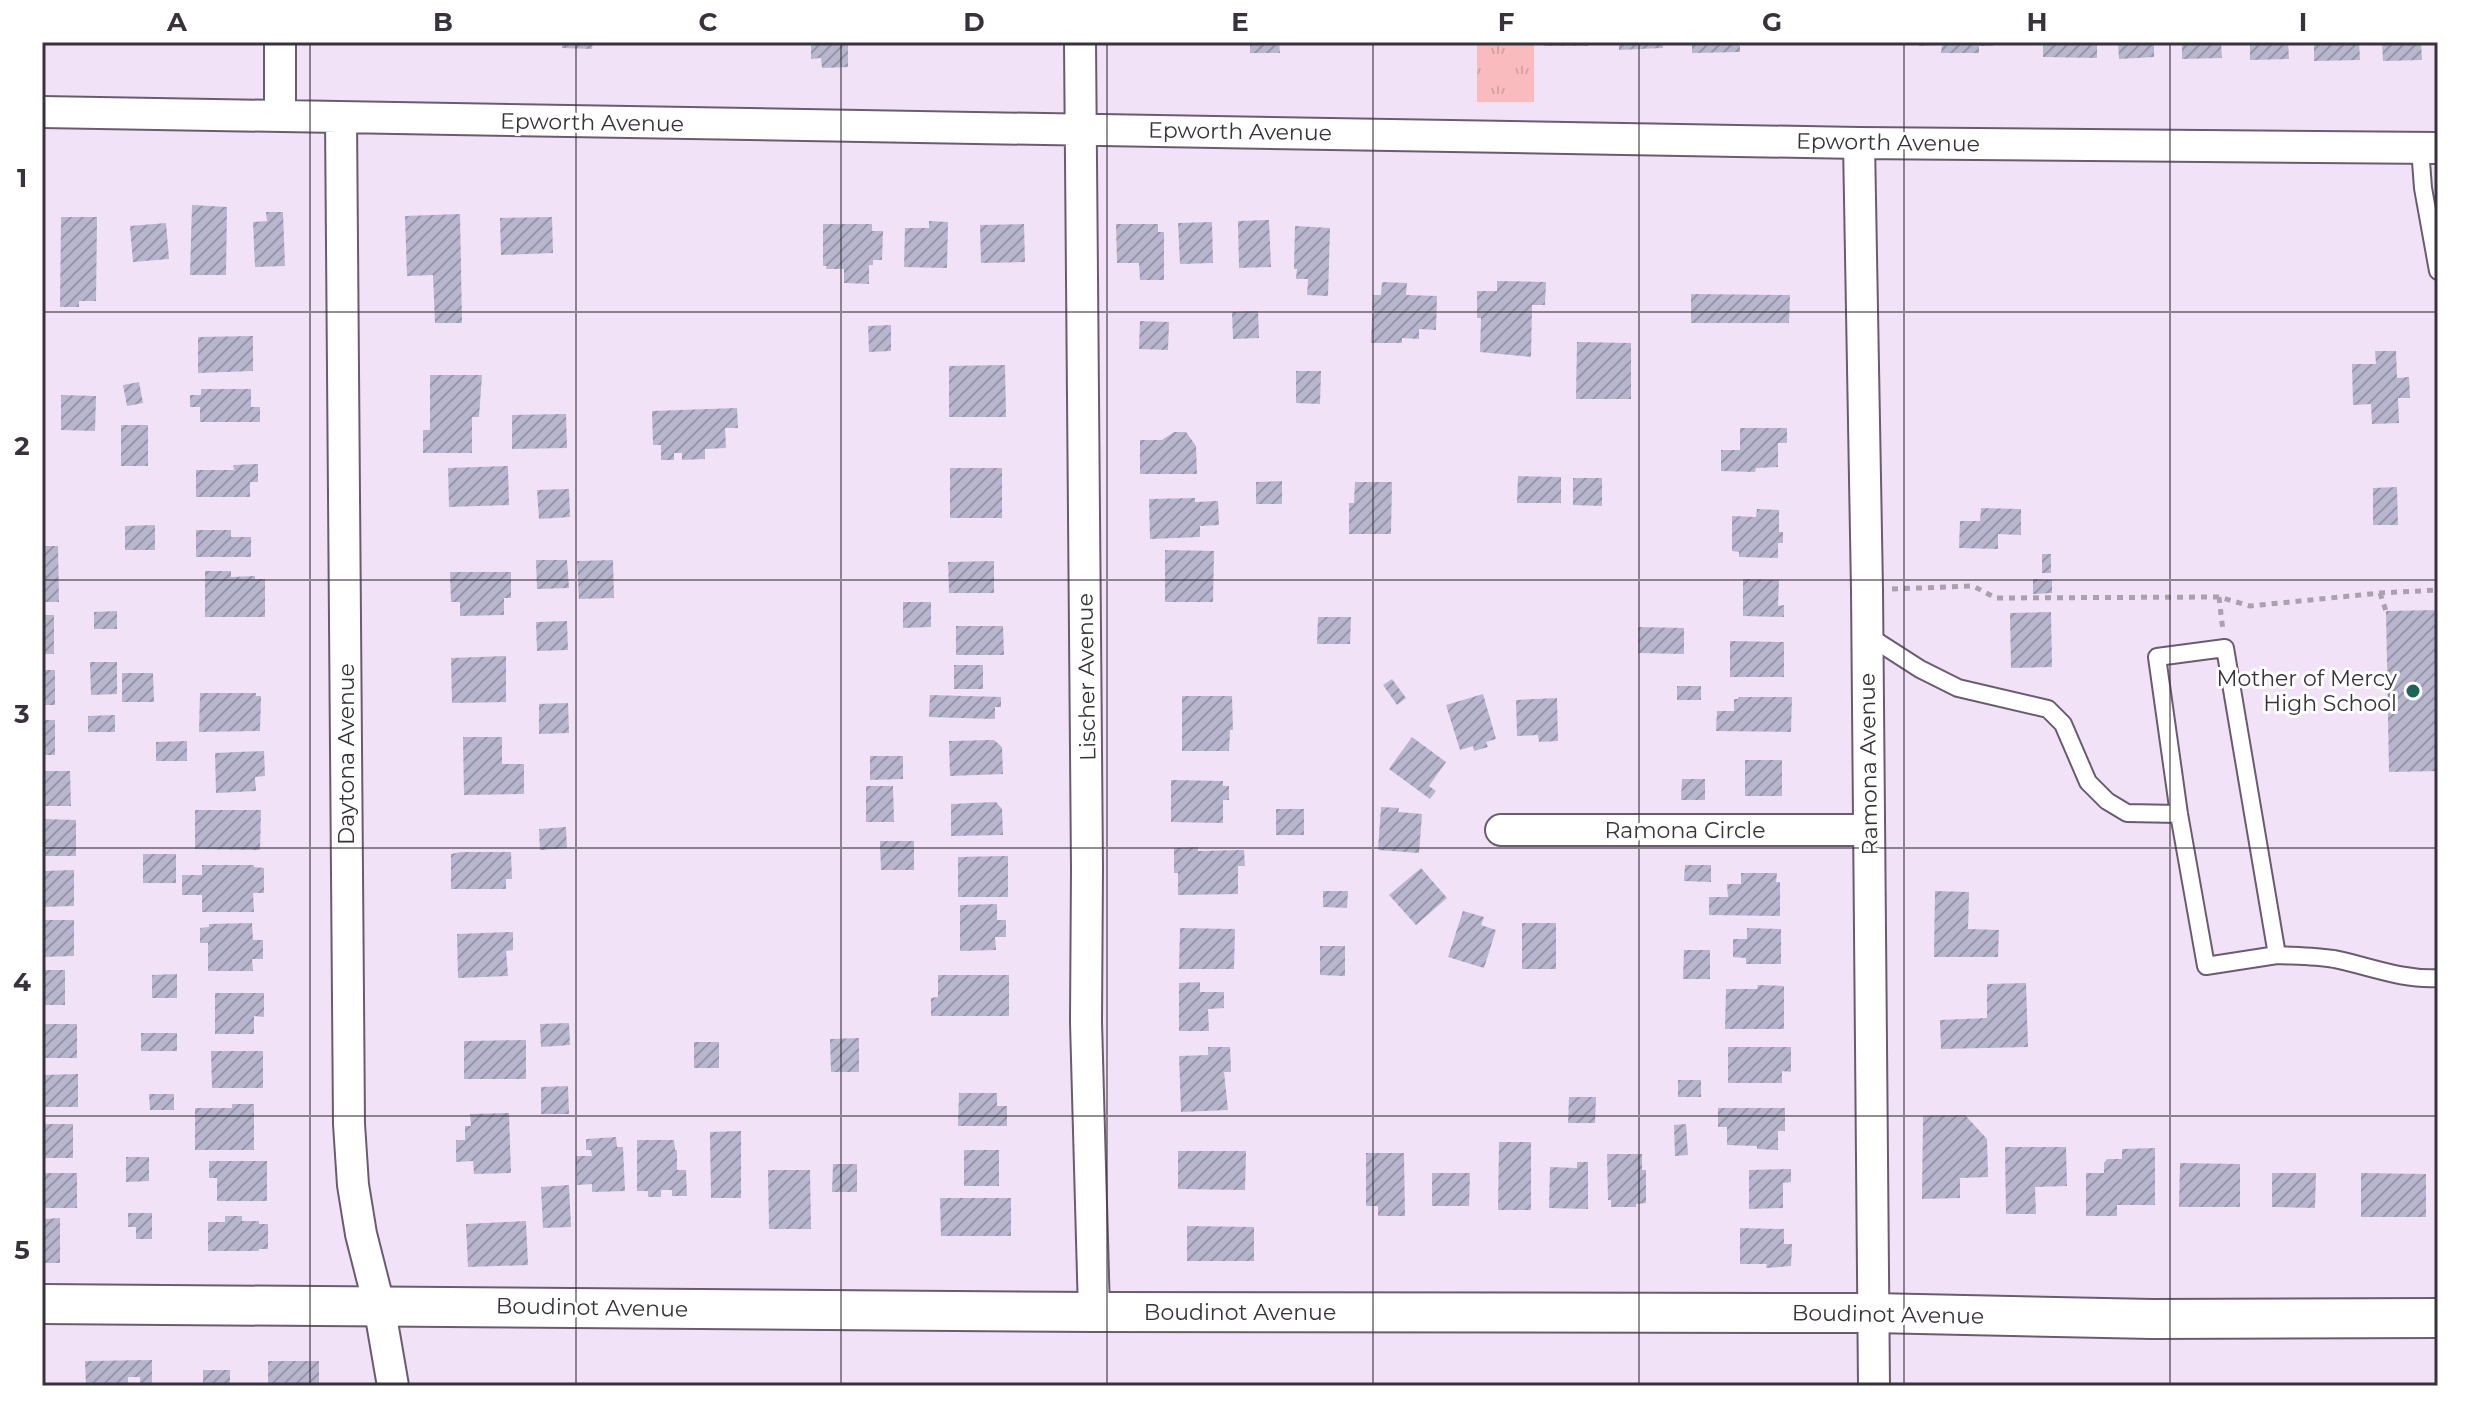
<svg xmlns="http://www.w3.org/2000/svg" width="2480" height="1428" viewBox="0 0 2480 1428" font-family="Montserrat,sans-serif">
<style>
.grass{fill:url(#grass-tufts)}
.building{fill:url(#building-hatch)}
.lines{fill:none;stroke-linecap:round;stroke-linejoin:round}
.service-casing{stroke:#6a5c6f;stroke-width:20}
.minor-casing{stroke:#6a5c6f;stroke-width:34}
.tertiary-casing{stroke:#6a5c6f;stroke-width:42}
.path{stroke:#aca0b0;stroke-width:5;stroke-dasharray:6 6;stroke-linecap:butt}
.service{stroke:#fff;stroke-width:16}
.minor{stroke:#fff;stroke-width:30}
.tertiary{stroke:#fff;stroke-width:38}
.grid{fill:none;stroke:#38323a;stroke-width:2;stroke-opacity:0.55}
.poi-dot{fill:#1e6458;stroke:#fff;stroke-width:3}
.labels{text-anchor:middle;stroke-width:6;stroke-linejoin:round;paint-order:stroke}
.street-label{font-size:22px;fill:#38323a;stroke:#fff}
.poi-label{font-size:22px;fill:#38323a;stroke:#fff;text-anchor:end}
.neatline{fill:none;stroke:#38323a;stroke-width:3}
.grid-label{font-size:26px;text-anchor:middle;font-weight:bold;fill:#38323a}
</style>
<defs>
<pattern id="grass-tufts" width="24" height="20" patternUnits="userSpaceOnUse" patternTransform="scale(2)"><rect width="24" height="20" fill="#fabbbf"/><path d="M3 7l-1-3M5 7V3M7 7l1-3M15 17l-1-3M17 17v-4M19 17l1-3" fill="none" stroke="#d7a1a5"/></pattern>
<pattern id="building-hatch" width="6" height="6" patternUnits="userSpaceOnUse" patternTransform="scale(2)"><rect width="6" height="6" fill="#b8b6ce"/><path d="M-1 1l2-2M0 6l6-6M5 7l2-2" fill="none" stroke="#9795a8"/></pattern>
</defs>
<rect width="100%" height="100%" fill="#f2e2f7"/>
<path class="grass" d="M1477,42H1534V102H1477Z"/>
<path class="building" d="M562,42H593L592,49L562,48Z
M811,42H848V67L822,68L821,58L811,59Z
M1250,42H1279L1280,53H1250Z
M1544,42H1588V46H1544Z
M1619,42H1663V48L1619,50Z
M1692,42H1740V52L1692,53Z
M1919,42H1992L1993,46H1979V53H1941L1942,45L1919,46Z
M2043,42H2097V58L2043,57Z
M2118,42H2154V57L2119,59Z
M2182,42H2221L2222,58L2182,59Z
M2250,42H2288L2289,59L2250,60Z
M2314,42H2359L2360,60L2314,61Z
M2382,42H2421L2422,60L2383,61Z
M192,205L227,207L226,275H190Z
M266,212H283L285,266L255,267L253,222L267,221Z
M460,214L462,323H435L433,275L407,276L405,216Z
M61,217H97L96,301H79V307H60Z
M552,217L553,253L501,255L500,218Z
M1269,220L1271,267L1239,268L1238,221Z
M929,221L948,222L947,268L904,267L905,228H929Z
M1212,222L1213,263L1180,264L1178,223Z
M166,223L169,259L133,262L130,226Z
M823,224H872V231H883L882,260H873V265H869V284L844,283V269H826L827,266H823Z
M1024,224L1025,262L981,263L980,225Z
M1116,224H1158V232H1164V280H1140L1139,263H1117Z
M1295,226L1330,228L1328,296L1307,295L1308,279H1296L1297,269H1294Z
M1497,281L1546,282L1545,305H1532L1531,357L1480,352L1481,318H1477V291H1497Z
M1382,282L1407,283L1406,295L1437,296L1436,330L1419,329V339L1402,338V343H1371L1373,295H1381Z
M1691,294L1790,295L1789,323H1691Z
M1258,311L1259,338L1233,339L1232,312Z
M1140,321L1169,322L1168,350L1139,349Z
M891,325V351L869,352L868,326Z
M253,336V371L198,373V337Z
M1577,342L1631,343V399H1576Z
M2375,351H2396L2397,378L2409,377L2410,398H2398L2399,423L2372,424L2371,404L2353,405L2352,364H2376Z
M1005,365L1006,417H949V366Z
M1296,371H1321L1320,404L1296,403Z
M430,375H482L479,417H472V453H423V430H430Z
M139,382L143,403L127,406L123,385Z
M201,389H251V407H260V422H200V407H190V395H201Z
M61,395L96,396L95,431L61,430Z
M737,408L738,428H725L726,448L705,449V459L682,460V453H674V460H661V445H653L652,411Z
M566,414L567,448L512,449V415Z
M121,425H148V466H121Z
M1740,428H1787V443H1778V467L1756,468L1755,472L1721,471V450H1740Z
M1174,432H1186L1196,446L1197,474H1140V440H1162Z
M258,464V482H250V497H196V470H234L233,465Z
M508,466L509,505L449,507L448,468Z
M950,468H1002V518H950Z
M1518,476L1561,477V503H1517Z
M1573,478H1602V506L1573,505Z
M1282,481V504H1256V482Z
M1355,482H1392L1391,534H1349V503H1354Z
M2397,487L2398,525H2373V488Z
M569,489L570,517L539,519L537,490Z
M1195,498V502L1218,501L1219,525L1200,526V537L1150,539L1149,499Z
M1981,508L2021,509V535L1998,534V549L1959,548L1960,521H1980Z
M1757,509L1779,510V532H1783V543H1778V558L1739,557V552L1732,551V516L1756,517Z
M155,525V550H125V526Z
M196,530H231V537H251V557H196Z
M42,546H58L59,602H42Z
M1165,550L1214,551L1213,602H1165Z
M2042,554H2051V573H2042Z
M536,560H567L569,588L537,589Z
M613,560L614,598L579,599L577,561Z
M994,561V593H949L948,562Z
M205,571H231V577L255,576V579H265V617H205Z
M450,572H511V598H504V615L460,616V602H451Z
M1743,579L1779,580L1778,606L1784,605V617L1743,616Z
M2033,579L2052,580V593L2033,594Z
M903,602H931V627L903,628Z
M2438,610V771L2389,772L2386,611Z
M117,611V629H94V612Z
M2051,612L2052,667L2011,668L2010,613Z
M42,615H54V654H42Z
M1318,617H1351L1350,644H1317Z
M567,621L568,650L537,651L536,622Z
M956,626H1003L1004,655H956Z
M1638,627L1684,628V654L1638,653Z
M1730,641L1784,642V677H1730Z
M506,656V702L452,703L451,658Z
M90,662H117V694L91,695Z
M954,665H983V689H954Z
M42,670H55V705H42Z
M122,673H153L154,702H122Z
M1392,679L1406,698L1397,705L1383,685Z
M1677,686H1701V700H1677Z
M200,693H256V696H261L260,731L199,732Z
M1483,694L1496,739L1486,742L1488,747L1474,751L1473,746L1460,750L1446,705Z
M930,695L1001,697V707H995V719L929,717Z
M1182,696H1232L1233,730H1230L1229,751H1182Z
M1739,697H1792L1791,732L1716,731L1717,711H1734V699H1738Z
M1557,698L1558,741L1539,742L1538,735L1517,736L1516,700Z
M568,703L569,733L539,734V704Z
M115,715V732H88V716Z
M42,720H55V755H42Z
M463,737H502V764H524V794L464,795Z
M1412,737L1446,762L1429,786L1436,791L1430,799L1389,769Z
M994,740L1002,747L1003,774L950,776L949,741Z
M187,741V761H156V742Z
M264,751L265,776L255,777L256,791L216,793L215,753Z
M870,756H903V779L870,780Z
M1745,760H1782V796H1745Z
M42,771H70L71,806H42Z
M1682,779H1705V800H1681Z
M1171,780L1223,781V786H1229V800H1223V823L1171,822Z
M866,786H893L894,822H866Z
M996,802L1002,809L1003,835L951,836V804Z
M1381,807L1399,808L1398,812L1422,814L1419,853L1378,850Z
M1276,809H1304V835H1276Z
M195,810H261L260,850L195,849Z
M42,819L76,820V856H42Z
M566,827L567,848L540,850L539,829Z
M880,841H914V870H881Z
M1198,847V851L1244,850L1245,866H1238V894L1178,895V873H1174V848Z
M461,852H511L512,879H506V889H451V854Z
M143,854H176V883H143Z
M1008,856V897H958V857Z
M202,865H254V867L264,868V893H253L254,912H202V895H182V875H202Z
M1685,865H1711V882L1684,881Z
M1421,868L1447,898L1416,925L1389,895Z
M74,870V906L42,907V871Z
M1741,873H1777L1776,882H1780V916L1709,915V897H1728L1727,884H1741Z
M1323,891H1348L1347,908L1323,907Z
M1935,891L1969,892L1968,929L1999,930L1998,957H1934Z
M997,904V920H1006V937H995L996,950L960,951V905Z
M1463,911L1484,917L1481,925L1496,930L1484,968L1448,957Z
M42,920H74V956L42,957Z
M252,923L253,940H263V959H252L253,971H208V943H200V928L209,927V924Z
M1522,923H1556V969H1522Z
M1180,928L1235,929L1234,969H1179Z
M1747,928L1781,929V964H1746V958L1733,957V939H1747Z
M513,932V950L506,951L508,976L458,978L457,934Z
M1320,946H1345V976L1320,975Z
M1684,950H1710V979H1683Z
M42,970H65V1005H42Z
M177,974V998H152V975Z
M938,975H1009V1016H931V998L938,997Z
M1200,982V992H1224V1008L1208,1009L1209,1031H1179V983Z
M2026,983L2028,1047L1941,1049L1940,1020L1987,1018V984Z
M1758,985L1784,986V1029H1725L1726,989H1757Z
M215,993H264V1017L254,1016V1034H215Z
M569,1023L570,1045L541,1047L540,1024Z
M42,1024H77V1058H42Z
M141,1033H177V1051H141Z
M859,1038V1072H831L830,1039Z
M526,1040V1079H464V1041Z
M694,1042H719V1068H694Z
M1208,1047H1230L1231,1072H1224L1228,1110L1181,1112L1179,1056L1208,1055Z
M1728,1047H1791V1072L1782,1071V1083H1728Z
M211,1051H263V1088H212Z
M78,1074V1107H42V1075Z
M1678,1080H1701V1097H1678Z
M568,1086L569,1114H541V1087Z
M959,1093H997V1106H1007V1126H958Z
M149,1094H174V1110H150Z
M1569,1097H1596L1595,1123H1568Z
M232,1104H254V1150H195V1108H232Z
M1718,1108H1785V1131H1778V1150L1757,1149V1146L1727,1145V1127H1718Z
M509,1113L511,1173L474,1174L473,1161L456,1162V1140H465V1126H471L470,1114Z
M1965,1115L1987,1139L1988,1177L1960,1178V1198L1922,1199L1923,1116Z
M42,1124H73V1158H42Z
M1686,1124L1688,1155L1675,1156L1674,1125Z
M741,1131V1198H711L710,1132Z
M616,1137L617,1147H623L625,1191L592,1192V1184L577,1185L576,1156H592L591,1150H586V1139Z
M637,1140H674L675,1150H677V1170H686L687,1196H672V1190H661V1197H648V1191H637Z
M1499,1142H1531V1210H1498Z
M2005,1147H2066L2067,1186L2035,1187L2036,1214H2006Z
M2155,1148V1205H2117V1216H2086V1173H2104V1163L2107,1159H2122V1149Z
M964,1150H999V1186H964Z
M1178,1151H1246L1245,1190L1178,1189Z
M1366,1153H1404L1405,1216H1378V1206H1366Z
M1607,1154H1642V1170H1646V1203L1636,1204V1207H1611V1200H1608Z
M126,1157H149V1181L126,1182Z
M209,1161H267V1201H217V1178H209Z
M1577,1162H1588V1209L1549,1208L1550,1167L1577,1168Z
M2180,1163L2240,1164V1207H2179Z
M833,1164H857V1192H832Z
M1791,1169V1182L1783,1183V1208L1749,1209V1170Z
M768,1170H810L811,1229H769Z
M42,1173H77V1208H42Z
M1432,1173H1470L1469,1206H1432Z
M2272,1173H2316L2315,1208L2272,1207Z
M2361,1173L2426,1174V1217H2361Z
M569,1185L571,1227L543,1228L541,1187Z
M940,1198H1011V1236H941Z
M128,1213H152V1239H136V1227H128Z
M225,1216H242V1221H259V1224H268V1249H259V1251H208V1222H225Z
M60,1218V1263H42V1219Z
M526,1221L528,1265L468,1267L466,1224Z
M1187,1226L1254,1227V1261H1187Z
M1740,1228L1784,1229V1244H1792L1791,1266L1766,1268L1767,1264H1740Z
M152,1360V1386H140V1377H128V1386H86L85,1361Z
M268,1361H319V1386H268Z
M203,1370H230V1386H203Z"/>
<g class="lines">
<defs>
<path id="service" d="M2420,148L2423,188L2438,271
M1867,635L1920,669L1958,688L2048,709L2063,724L2088,782L2107,801L2127,813L2179,814
M2225,648L2277,955L2206,966L2179,814L2157,657Z
M2277,955C2296,956 2316,956 2334,959C2369,966 2401,980 2438,978"/>
<path id="minor" d="M280,42V115
M1080,42L1087,868L1086,1022L1094,1312
M42,112L1859,143L2438,148
M341,118L349,1124L353,1185L361,1234L379,1305L393,1386
M1859,143L1867,590L1874,1386
M1501,830H1869"/>
<path id="tertiary" d="M42,1304L1094,1312L1873,1313L2152,1319L2438,1318"/>
</defs>
<use href="#service" class="service-casing"/>
<use href="#minor" class="minor-casing"/>
<use href="#tertiary" class="tertiary-casing"/>
<path class="path" d="M1892,589L1973,586L1996,598L2219,597L2250,606L2380,593L2438,590
M2380,593L2386,611
M2219,597L2223,631"/>
<use href="#service" class="service"/>
<use href="#minor" class="minor"/>
<use href="#tertiary" class="tertiary"/>
</g>
<path class="grid" d="M310,42V1386M576,42V1386M841,42V1386M1107,42V1386M1373,42V1386M1639,42V1386M1904,42V1386M2170,42V1386M42,312H2438M42,580H2438M42,848H2438M42,1116H2438"/>
<circle class="poi-dot" cx="2413" cy="691" r="8"/>
<g class="labels">
<g class="street-label">
<text transform="translate(592 122) rotate(1)" y="8">Epworth Avenue</text>
<text transform="translate(1240 131) rotate(1)" y="8">Epworth Avenue</text>
<text transform="translate(1888 142) rotate(1)" y="8">Epworth Avenue</text>
<text transform="translate(1086 677) rotate(-91)" y="8">Lischer Avenue</text>
<text transform="translate(346 754) rotate(-90)" y="8">Daytona Avenue</text>
<text transform="translate(1868 764) rotate(-91)" y="8">Ramona Avenue</text>
<text x="1685" y="838">Ramona Circle</text>
<text transform="translate(592 1307) rotate(1)" y="8">Boudinot Avenue</text>
<text x="1240" y="1320">Boudinot Avenue</text>
<text transform="translate(1888 1314) rotate(1)" y="8">Boudinot Avenue</text>
</g>
<g class="poi-label">
<text x="2397" y="686">Mother of Mercy<tspan x="2397" dy="25">High School</tspan></text>
</g>
</g>
<rect width="2480" height="1428" fill="none" stroke="#ffffff" stroke-width="88"/>
<rect x="44" y="44" width="2392" height="1340" class="neatline"/>
<g class="grid-label">
<text x="177" y="31">A</text>
<text x="443" y="31">B</text>
<text x="708" y="31">C</text>
<text x="974" y="31">D</text>
<text x="1240" y="31">E</text>
<text x="1506" y="31">F</text>
<text x="1772" y="31">G</text>
<text x="2037" y="31">H</text>
<text x="2303" y="31">I</text>
<text x="22" y="187">1</text>
<text x="22" y="455">2</text>
<text x="22" y="723">3</text>
<text x="22" y="991">4</text>
<text x="22" y="1259">5</text>
</g>
</svg>
